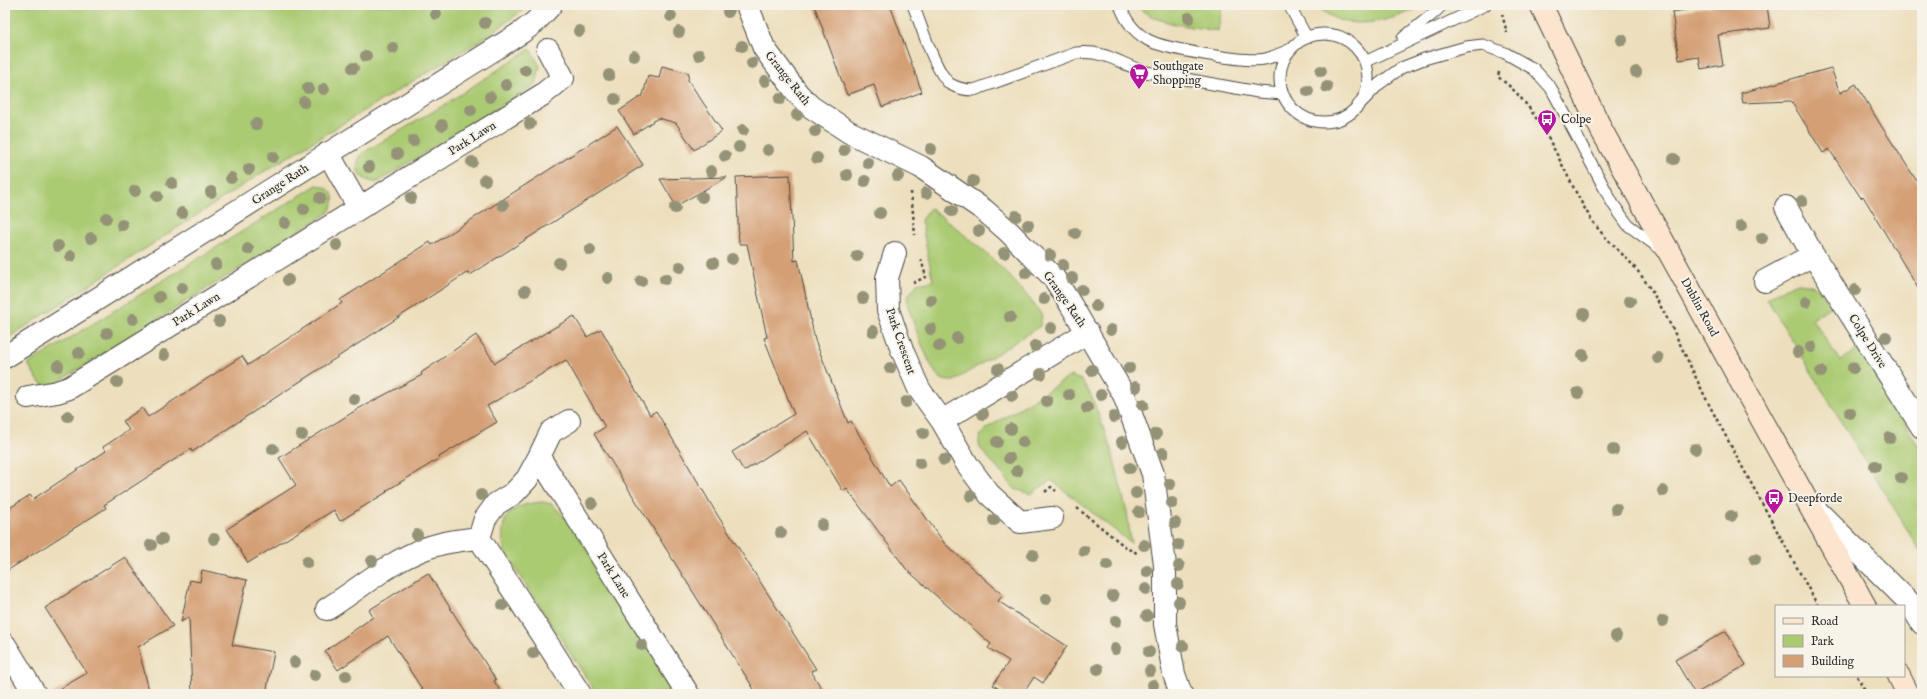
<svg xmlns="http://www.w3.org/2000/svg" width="1927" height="699" viewBox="0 0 1927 699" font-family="'IM FELL English',serif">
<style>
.green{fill:#abcb73;stroke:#6b7b4f}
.building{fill:#d49f75}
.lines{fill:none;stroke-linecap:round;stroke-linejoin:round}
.lane-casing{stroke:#484641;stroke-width:13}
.street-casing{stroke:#484641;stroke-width:24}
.secondary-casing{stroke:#484641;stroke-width:24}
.path{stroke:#484641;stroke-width:2.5;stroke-dasharray:3 3;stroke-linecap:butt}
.lane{stroke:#fff;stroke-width:11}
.street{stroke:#fff;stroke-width:22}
.secondary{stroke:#fce5cf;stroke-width:22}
.tree{fill:#949277}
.labels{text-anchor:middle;stroke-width:4;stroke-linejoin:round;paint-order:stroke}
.poi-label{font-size:12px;fill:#2b2b2b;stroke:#f7f3e8;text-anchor:start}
.street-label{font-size:12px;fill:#2b2b2b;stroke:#f7f3e8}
</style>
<rect width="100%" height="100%" fill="#f7f3e8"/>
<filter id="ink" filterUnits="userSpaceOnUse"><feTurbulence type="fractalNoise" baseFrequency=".025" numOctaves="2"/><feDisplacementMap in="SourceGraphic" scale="8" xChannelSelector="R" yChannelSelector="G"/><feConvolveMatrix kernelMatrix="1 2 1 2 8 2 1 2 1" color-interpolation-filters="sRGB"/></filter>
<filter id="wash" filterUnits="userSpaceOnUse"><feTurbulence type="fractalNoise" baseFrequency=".012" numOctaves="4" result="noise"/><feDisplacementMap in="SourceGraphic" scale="16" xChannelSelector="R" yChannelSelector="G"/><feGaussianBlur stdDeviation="0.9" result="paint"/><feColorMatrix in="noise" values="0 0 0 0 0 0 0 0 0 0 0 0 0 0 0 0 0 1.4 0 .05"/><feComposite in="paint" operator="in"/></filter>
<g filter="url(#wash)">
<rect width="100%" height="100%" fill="#eddfbd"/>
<path class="green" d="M5,5H530L489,35L260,174L5,340Z
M1136,5H1222L1218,31C1192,26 1154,25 1136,5Z
M1318,5H1370L1379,7L1392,5H1422C1396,22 1338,35 1318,5Z
M530,49L540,66L536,84L378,182C361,183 352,169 361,154L444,105Z
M317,185C334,187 338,201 328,213L53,385L46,386L39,382L28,364Z
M930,208C972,239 1011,272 1042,315L1040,326L954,381C948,381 944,381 939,377C930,370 910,315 907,302L908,296L917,284L933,281L921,220Z
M1798,283C1817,284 1821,291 1831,306L1812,319L1840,361L1859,349L1922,452V554L1767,299L1781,290Z
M1071,376L1081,380L1091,395L1111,448L1127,512L1131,543L1051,480L1031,494L1015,489L980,448C977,438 981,433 989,427Z
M543,502L552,504L569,522L679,694H597L505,553C497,519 508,504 543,502Z"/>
<g id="blocks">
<path class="building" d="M814,5H890L922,92L882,107L874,85L847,95Z
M1719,5H1767L1770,28L1718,35L1723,65L1701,69L1699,57L1679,60L1672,12Z
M662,66L689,73L688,80L722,131L694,150L676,123L658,118L634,134L619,111L643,95L648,76L659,78Z
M1831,68L1840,93L1856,84L1880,124L1922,189V295L1863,196L1861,198L1829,149L1823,153L1791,101L1743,103L1741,93Z
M617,126L643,165L470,275L468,272L192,452L191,449L104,505L106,508L5,572V511L30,495L33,499L106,451L103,447L129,430L123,421L142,408L148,417L242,356L248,365L342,303L340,300L430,242L432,245Z
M790,175L794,261L798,260L815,340L848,423L851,421L890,487L899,480L945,544L1003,595L998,601L1067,646L1043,683L1034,677L1023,694H1007L993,685L1009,661L988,648L991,644L907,570L847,489L843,491L807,431L744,471L732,452L794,414L764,338L767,337L747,244H739L736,177Z
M727,177L676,206L660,179Z
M574,316L587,337L601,329L650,415L656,411L718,516L816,669L811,671L825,694H757L594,434L605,427L566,360L487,406L497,422L439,457L440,458L386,491L387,492L340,521L334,510L248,563L227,529L296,485L279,458L358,409L422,375L421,373L476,335L495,363Z
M125,557L173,626L138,647L150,694H51L87,673L45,608Z
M202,570L247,580L232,645L274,652L266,694H192L189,617L181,622L190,580L200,582Z
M428,573L496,680L494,681L502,694H425L388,636L338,670L325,651L373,617L369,610Z
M1726,631L1746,665L1695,694L1675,660Z"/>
</g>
</g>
<g filter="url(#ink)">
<use href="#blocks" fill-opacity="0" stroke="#484641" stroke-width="1"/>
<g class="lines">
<defs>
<path id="lane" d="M913,5C921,24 935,72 950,84C957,88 967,90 974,90L1076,53C1107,50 1119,64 1146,72L1258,92L1282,94
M1120,5C1125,20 1134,32 1148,40C1164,49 1247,63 1265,59C1274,57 1282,53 1291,49
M1289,5L1307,38
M1280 78a44 44 0 1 1 88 0a44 44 0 1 1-88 0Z
M1403,38L1434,13L1442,5
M1365,62L1485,5
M1355,109L1379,84L1401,68L1424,59L1466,47L1483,45L1505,53L1534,69L1551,88L1613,204L1628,225L1665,252"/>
<path id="street" d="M747,5L764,48L798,94L811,107L849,132L921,167L984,210L1009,232L1054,278L1071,305L1124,395L1153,474L1165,565V624L1174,674L1181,694
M328,153L359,208
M1786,207L1813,255L1922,427
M895,253L887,278L888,310L902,350L919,389L942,421L967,464L989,494L1020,522L1052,518
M1765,281L1813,255
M5,357L522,32L535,22L551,5
M28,397L57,392L69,388L542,95L563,78L548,50
M569,421L551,432L539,457L688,694
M942,421L1088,332
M1815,509L1908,601L1922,623
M479,538L580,694
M327,609C359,589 389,562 424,549C442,542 461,540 479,538L485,519L496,504L514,493L527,479L539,457
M5,645L35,694"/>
<path id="secondary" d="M1541,5L1602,131L1865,606
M1899,676L1908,694"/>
</defs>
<use href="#lane" class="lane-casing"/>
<use href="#street" class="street-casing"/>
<use href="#secondary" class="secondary-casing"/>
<path class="path" d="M1502,14L1507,33
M1499,72L1498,77C1542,108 1561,169 1588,214C1603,240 1627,255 1643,278C1672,320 1690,369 1714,414C1748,478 1783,542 1818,606
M911,192L915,235
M913,283L926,277L921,259
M1045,492L1051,487L1056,491
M1077,508L1128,549L1137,553
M1857,676L1867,694"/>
<use href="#lane" class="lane"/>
<use href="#street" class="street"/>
<use href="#secondary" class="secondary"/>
</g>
<g class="tree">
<circle cx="728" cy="12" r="6"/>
<circle cx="436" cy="14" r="6"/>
<circle cx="671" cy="16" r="6"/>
<circle cx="1189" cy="18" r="6"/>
<circle cx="485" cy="23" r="6"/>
<circle cx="579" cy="31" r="6"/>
<circle cx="679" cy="32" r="6"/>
<circle cx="1622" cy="40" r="6"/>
<circle cx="742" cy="46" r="6"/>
<circle cx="393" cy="48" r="6"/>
<circle cx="699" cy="55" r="6"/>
<circle cx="366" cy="56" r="6"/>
<circle cx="634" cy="56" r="6"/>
<circle cx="752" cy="63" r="6"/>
<circle cx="353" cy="68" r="6"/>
<circle cx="525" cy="70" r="6"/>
<circle cx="1321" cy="71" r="6"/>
<circle cx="1636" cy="72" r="6"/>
<circle cx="609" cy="75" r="6"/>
<circle cx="765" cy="81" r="6"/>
<circle cx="506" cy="85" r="6"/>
<circle cx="1327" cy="87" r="6"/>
<circle cx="308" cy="88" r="6"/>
<circle cx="324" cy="89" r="6"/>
<circle cx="1308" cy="91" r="6"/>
<circle cx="490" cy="97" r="6"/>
<circle cx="615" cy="99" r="6"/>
<circle cx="780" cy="99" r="6"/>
<circle cx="304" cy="102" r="6"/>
<circle cx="471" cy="110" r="6"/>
<circle cx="797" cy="115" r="6"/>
<circle cx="256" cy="124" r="6"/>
<circle cx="530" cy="124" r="6"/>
<circle cx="442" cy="125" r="6"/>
<circle cx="743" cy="130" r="6"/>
<circle cx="815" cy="131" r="6"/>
<circle cx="413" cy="141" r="6"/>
<circle cx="739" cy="147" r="6"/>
<circle cx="931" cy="149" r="6"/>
<circle cx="768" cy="150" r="6"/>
<circle cx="844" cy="150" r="6"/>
<circle cx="397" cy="154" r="6"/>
<circle cx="725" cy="156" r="6"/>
<circle cx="273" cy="157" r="6"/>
<circle cx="817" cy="158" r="6"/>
<circle cx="1674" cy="159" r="6"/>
<circle cx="472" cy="162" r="6"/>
<circle cx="868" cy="163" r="6"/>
<circle cx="369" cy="167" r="6"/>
<circle cx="249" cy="169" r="6"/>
<circle cx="711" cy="171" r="6"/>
<circle cx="847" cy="175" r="6"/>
<circle cx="898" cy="176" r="6"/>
<circle cx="231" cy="178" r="6"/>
<circle cx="485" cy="180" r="6"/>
<circle cx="865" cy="181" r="6"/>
<circle cx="973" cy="181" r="6"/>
<circle cx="172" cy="183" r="6"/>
<circle cx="135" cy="191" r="6"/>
<circle cx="211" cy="192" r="6"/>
<circle cx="926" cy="193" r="6"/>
<circle cx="157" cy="196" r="6"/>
<circle cx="702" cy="197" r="6"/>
<circle cx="320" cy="198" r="6"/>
<circle cx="411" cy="198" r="6"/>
<circle cx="1802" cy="201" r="6"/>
<circle cx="503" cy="205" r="6"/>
<circle cx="675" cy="208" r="6"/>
<circle cx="304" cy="209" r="6"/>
<circle cx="952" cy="211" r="6"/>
<circle cx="182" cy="213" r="6"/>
<circle cx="880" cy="213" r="6"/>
<circle cx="1016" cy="216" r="6"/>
<circle cx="106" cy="218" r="6"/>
<circle cx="285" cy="223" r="6"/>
<circle cx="122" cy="225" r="6"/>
<circle cx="1028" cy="225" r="6"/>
<circle cx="1741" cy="226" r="6"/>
<circle cx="979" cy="231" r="6"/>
<circle cx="1075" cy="233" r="6"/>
<circle cx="91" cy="238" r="6"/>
<circle cx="1762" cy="238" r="6"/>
<circle cx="337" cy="245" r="6"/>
<circle cx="58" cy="246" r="6"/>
<circle cx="248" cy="249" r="6"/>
<circle cx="590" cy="250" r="6"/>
<circle cx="1004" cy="253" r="6"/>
<circle cx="1050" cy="255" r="6"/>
<circle cx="71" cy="256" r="6"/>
<circle cx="857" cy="256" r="6"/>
<circle cx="732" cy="259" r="6"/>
<circle cx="559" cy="263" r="6"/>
<circle cx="713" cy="263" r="6"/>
<circle cx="216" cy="264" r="6"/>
<circle cx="1063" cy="265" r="6"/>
<circle cx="680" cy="267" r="6"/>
<circle cx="1026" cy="273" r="6"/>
<circle cx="608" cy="278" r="6"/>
<circle cx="1072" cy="278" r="6"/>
<circle cx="665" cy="279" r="6"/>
<circle cx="288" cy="280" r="6"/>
<circle cx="641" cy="281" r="6"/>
<circle cx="182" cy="288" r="6"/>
<circle cx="1082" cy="290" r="6"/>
<circle cx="1855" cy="290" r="6"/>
<circle cx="525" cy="291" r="6"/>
<circle cx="159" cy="297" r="6"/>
<circle cx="863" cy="298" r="6"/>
<circle cx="1044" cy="299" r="6"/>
<circle cx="931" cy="300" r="6"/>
<circle cx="1630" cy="301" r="6"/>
<circle cx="1806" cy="302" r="6"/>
<circle cx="1096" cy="306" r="6"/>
<circle cx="1584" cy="314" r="6"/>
<circle cx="1010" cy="317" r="6"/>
<circle cx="133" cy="319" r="6"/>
<circle cx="219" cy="321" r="6"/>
<circle cx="1051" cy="328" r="6"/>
<circle cx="931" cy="329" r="6"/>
<circle cx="1111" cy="330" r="6"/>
<circle cx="873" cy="331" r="6"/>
<circle cx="107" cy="333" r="6"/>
<circle cx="1886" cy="337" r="6"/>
<circle cx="957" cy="338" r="6"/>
<circle cx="939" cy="346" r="6"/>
<circle cx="1035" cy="346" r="6"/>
<circle cx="1811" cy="347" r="6"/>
<circle cx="1798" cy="352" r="6"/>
<circle cx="79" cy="353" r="6"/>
<circle cx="164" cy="355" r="6"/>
<circle cx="1583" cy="355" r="6"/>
<circle cx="1658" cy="358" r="6"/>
<circle cx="58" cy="366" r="6"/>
<circle cx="890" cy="368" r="6"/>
<circle cx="1129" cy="368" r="6"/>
<circle cx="1853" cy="368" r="6"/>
<circle cx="998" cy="369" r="6"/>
<circle cx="1092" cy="370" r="6"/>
<circle cx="1821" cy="372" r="6"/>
<circle cx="1041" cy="374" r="6"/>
<circle cx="117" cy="382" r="6"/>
<circle cx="1136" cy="387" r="6"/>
<circle cx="1578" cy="393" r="6"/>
<circle cx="1069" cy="395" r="6"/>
<circle cx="1101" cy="395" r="6"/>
<circle cx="1012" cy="396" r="6"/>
<circle cx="354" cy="399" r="6"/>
<circle cx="1047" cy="401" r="6"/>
<circle cx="906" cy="402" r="6"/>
<circle cx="1143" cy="405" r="6"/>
<circle cx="1087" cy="408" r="6"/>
<circle cx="1850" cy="413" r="6"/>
<circle cx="983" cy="414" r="6"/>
<circle cx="68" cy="416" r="6"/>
<circle cx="1114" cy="417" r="6"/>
<circle cx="1011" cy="429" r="6"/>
<circle cx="923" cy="433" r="6"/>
<circle cx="1156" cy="434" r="6"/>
<circle cx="302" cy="435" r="6"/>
<circle cx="1890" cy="438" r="6"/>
<circle cx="997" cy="442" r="6"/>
<circle cx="1023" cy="442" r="6"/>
<circle cx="1122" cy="442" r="6"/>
<circle cx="273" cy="449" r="6"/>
<circle cx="1695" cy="449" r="6"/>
<circle cx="1613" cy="450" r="6"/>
<circle cx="1163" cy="453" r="6"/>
<circle cx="1009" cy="458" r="6"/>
<circle cx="944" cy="460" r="6"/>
<circle cx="920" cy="463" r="6"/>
<circle cx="1875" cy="466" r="6"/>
<circle cx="1130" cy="468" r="6"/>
<circle cx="1017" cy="471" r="6"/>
<circle cx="1901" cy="478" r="6"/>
<circle cx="1170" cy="484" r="6"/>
<circle cx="1663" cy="491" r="6"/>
<circle cx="1136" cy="493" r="6"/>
<circle cx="481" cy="495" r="6"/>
<circle cx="971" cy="496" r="6"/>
<circle cx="592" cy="503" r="6"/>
<circle cx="1172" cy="503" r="6"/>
<circle cx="1616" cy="509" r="6"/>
<circle cx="1139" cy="512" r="6"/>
<circle cx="1731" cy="516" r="6"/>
<circle cx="994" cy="520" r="6"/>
<circle cx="1175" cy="523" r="6"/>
<circle cx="822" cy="525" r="6"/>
<circle cx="781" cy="533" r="6"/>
<circle cx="417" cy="535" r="6"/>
<circle cx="162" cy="539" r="6"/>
<circle cx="214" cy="539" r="6"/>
<circle cx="151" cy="545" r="6"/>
<circle cx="1144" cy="545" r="6"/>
<circle cx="1178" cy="545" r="6"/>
<circle cx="1084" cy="551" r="6"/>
<circle cx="1033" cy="555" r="6"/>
<circle cx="1755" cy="559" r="6"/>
<circle cx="372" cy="561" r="6"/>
<circle cx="307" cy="562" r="6"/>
<circle cx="1107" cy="565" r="6"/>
<circle cx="1179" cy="566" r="6"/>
<circle cx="1147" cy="571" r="6"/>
<circle cx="1178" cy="584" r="6"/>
<circle cx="1146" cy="589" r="6"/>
<circle cx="1113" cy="596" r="6"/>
<circle cx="1046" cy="599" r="6"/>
<circle cx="1179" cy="602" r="6"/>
<circle cx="503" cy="605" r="6"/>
<circle cx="1147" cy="616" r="6"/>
<circle cx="1116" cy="621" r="6"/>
<circle cx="1663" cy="621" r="6"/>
<circle cx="1616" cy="636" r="6"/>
<circle cx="642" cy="645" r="6"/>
<circle cx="1183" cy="646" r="6"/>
<circle cx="1115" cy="649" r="6"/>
<circle cx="1149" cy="652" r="6"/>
<circle cx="533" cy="653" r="6"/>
<circle cx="295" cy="662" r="6"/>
<circle cx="1098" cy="669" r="6"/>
<circle cx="1150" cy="671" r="6"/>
<circle cx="315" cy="675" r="6"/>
<circle cx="346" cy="676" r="6"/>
<circle cx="1153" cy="685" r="6"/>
</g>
</g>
<defs>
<symbol id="supermarket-pin" viewBox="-11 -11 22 30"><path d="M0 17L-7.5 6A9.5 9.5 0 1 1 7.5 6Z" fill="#b5179e" stroke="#f7f3e8"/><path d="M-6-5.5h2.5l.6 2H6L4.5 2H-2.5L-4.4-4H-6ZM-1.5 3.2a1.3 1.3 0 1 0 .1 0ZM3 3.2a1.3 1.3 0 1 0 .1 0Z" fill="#fff"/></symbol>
<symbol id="bus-pin" viewBox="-11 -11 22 30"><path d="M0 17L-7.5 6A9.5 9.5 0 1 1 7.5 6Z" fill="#b5179e" stroke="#f7f3e8"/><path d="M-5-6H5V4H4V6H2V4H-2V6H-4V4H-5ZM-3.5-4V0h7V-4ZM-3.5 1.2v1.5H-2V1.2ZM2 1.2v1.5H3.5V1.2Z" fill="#fff"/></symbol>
</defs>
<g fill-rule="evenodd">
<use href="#supermarket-pin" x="1128" y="62" width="22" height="30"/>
<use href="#bus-pin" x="1536" y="108" width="22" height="30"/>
<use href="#bus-pin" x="1763" y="487" width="22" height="30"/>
</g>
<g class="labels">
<g class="poi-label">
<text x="1153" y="70">Southgate<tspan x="1153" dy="14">Shopping</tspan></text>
<text x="1561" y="123">Colpe</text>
<text x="1788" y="502">Deepforde</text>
</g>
<g class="street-label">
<text transform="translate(788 78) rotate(52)" y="4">Grange Rath</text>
<text transform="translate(472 138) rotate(-32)" y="4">Park Lawn</text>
<text transform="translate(280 184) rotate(-33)" y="4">Grange Rath</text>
<text transform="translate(1065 299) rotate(55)" y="4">Grange Rath</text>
<text transform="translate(1700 307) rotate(61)" y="4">Dublin Road</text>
<text transform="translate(196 309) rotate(-32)" y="4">Park Lawn</text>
<text transform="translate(901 341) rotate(71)" y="4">Park Crescent</text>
<text transform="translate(1868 341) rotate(58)" y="4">Colpe Drive</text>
<text transform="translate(614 575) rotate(58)" y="4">Park Lane</text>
</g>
</g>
<rect width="1927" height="699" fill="none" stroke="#f7f3e8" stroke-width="20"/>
<rect x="1775" y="605" width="130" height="72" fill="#f7f3e8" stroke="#a5a39c"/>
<rect x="1783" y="618" width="20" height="6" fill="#fce5cf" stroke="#a5a39c"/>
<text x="1811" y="625" font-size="12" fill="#2b2b2b">Road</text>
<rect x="1783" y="635" width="20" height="12" fill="#abcb73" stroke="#a5a39c"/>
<text x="1811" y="645" font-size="12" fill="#2b2b2b">Park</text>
<rect x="1783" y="655" width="20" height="12" fill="#d49f75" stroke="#a5a39c"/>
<text x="1811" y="665" font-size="12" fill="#2b2b2b">Building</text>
</svg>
